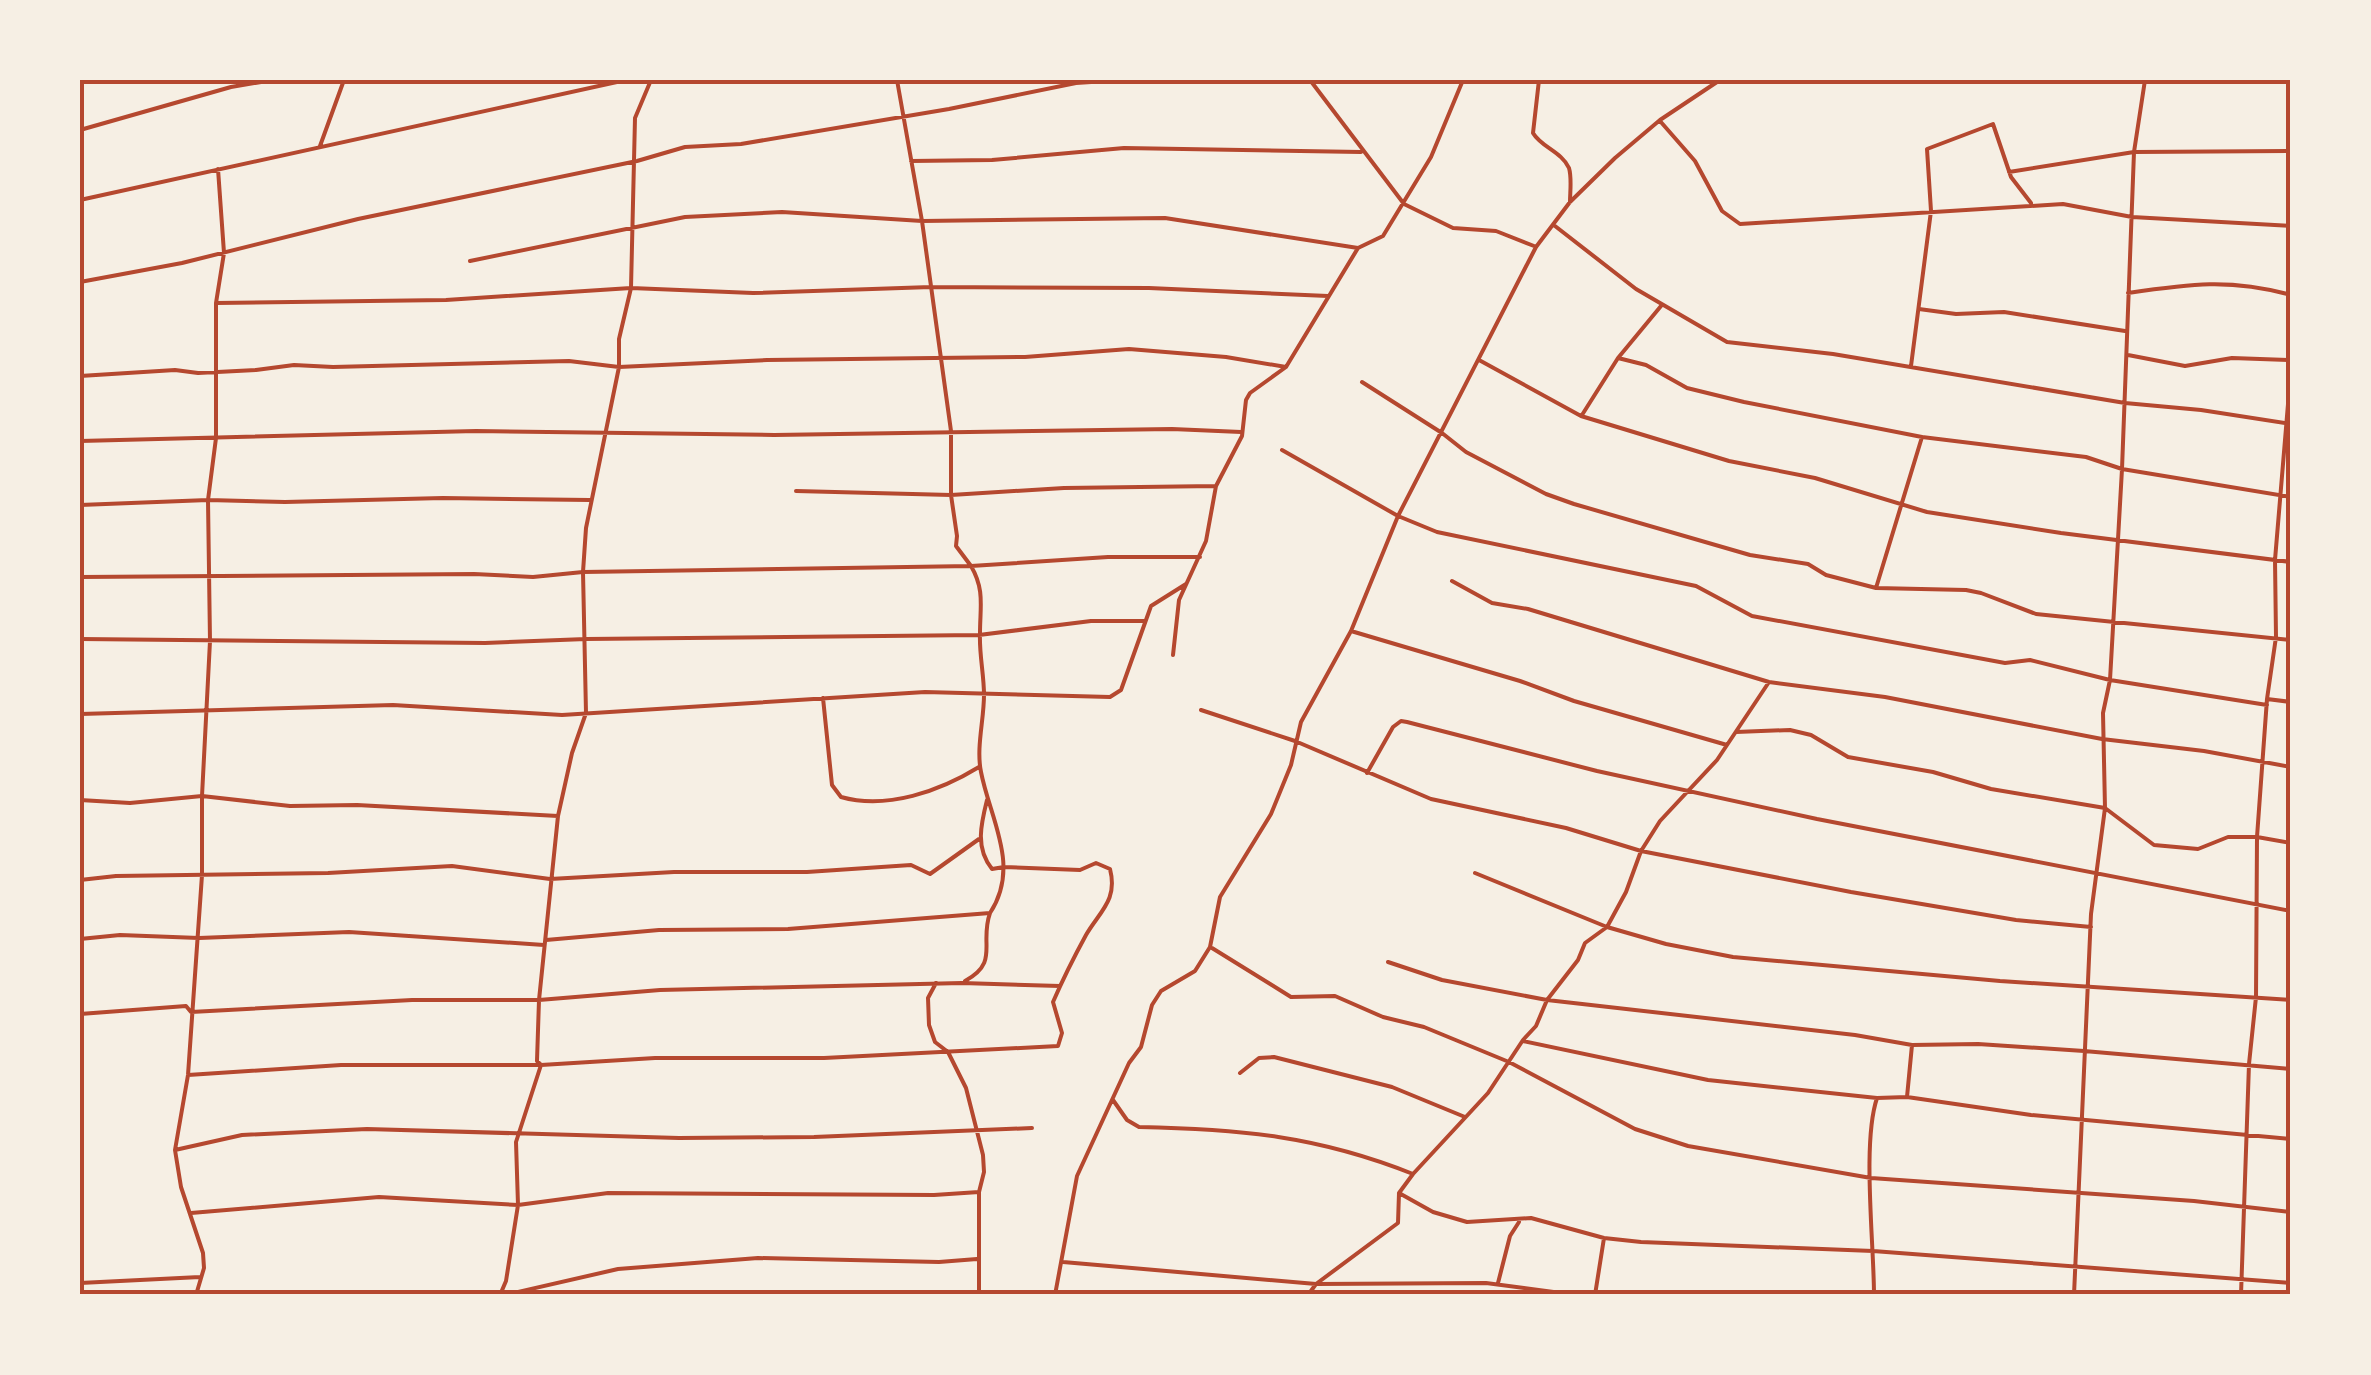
<svg xmlns="http://www.w3.org/2000/svg" width="2371" height="1375" viewBox="0 0 2371 1375" font-family="Lato,sans-serif">
<style>
.lines{fill:none;stroke-linecap:round;stroke-linejoin:round}
.minor{stroke:#b5482f;stroke-width:4}
.neatline{fill:none;stroke:#b5482f;stroke-width:4}
</style>
<rect width="100%" height="100%" fill="#f6efe4"/>
<g class="lines">
<path class="minor" d="M897,80L922,221L951,431V495L957,536L956,546L971,566L1108,557H1200
M1242,80H1245
M1310,80L1404,204L1453,228L1496,231L1534,246
M1539,80L1533,133C1541,147 1562,152 1569,168C1572,178 1570,192 1570,202
M1660,121L1695,161L1722,211L1740,224L2063,204L2132,217L2291,226
M80,130L231,87L273,80
M320,146L344,80
M911,161L992,160L1124,148L1361,152
M2009,172L2134,152L2291,151
M80,200L626,80
M1555,226L1636,289L1727,342L1833,354L2125,403L2201,410L2291,424
M470,261L685,217L782,212L922,221L1165,218L1358,248
M80,282L182,263L358,219L637,161L685,147L741,144L949,109L1076,83L1122,80
M2128,293C2189,284 2230,278 2291,295
M216,303L446,300L631,288L753,293L931,287L1149,288L1328,296
M1919,309L1956,314L2004,312L2125,331
M2128,355L2185,366L2232,358L2291,360
M1618,358L1646,365L1687,388L1744,402L1922,437L2086,457L2122,469L2291,497
M1479,360L1581,416L1729,461L1815,478L1927,512L2061,533L2291,562
M1911,366L1931,211L1927,149L1993,124L2011,177L2031,203
M80,376L175,370L198,373L256,370L294,365L333,367L569,361L619,367L767,360L1025,357L1129,349L1226,357L1286,367
M1362,382L1442,433L1466,452L1546,494L1574,504L1750,555L1808,564L1826,575L1876,588L1966,590L1981,593L2036,614L2291,640
M1582,415L1618,358L1661,306
M80,441L476,431L774,435L1172,429L1241,432
M1282,450L1398,516L1437,532L1696,586L1752,616L2005,663L2030,660L2110,680L2267,705
M796,491L951,495L1064,488L1216,486
M80,505L208,500L285,502L443,498L590,500
M80,577L474,574L533,577L583,572L971,566C985,590 980,607 980,633C979,654 984,674 984,695C984,720 976,748 981,772C990,819 1021,866 990,913L788,929L659,930L546,940
M1452,581L1492,603L1528,609L1769,682L1885,697L2102,739L2204,751L2291,767
M1876,588L1922,437
M1351,631L1520,681L1574,701L1727,745
M80,639L485,643L586,639L979,635L1091,621H1144
M1173,655L1179,600L1206,541L1216,486L1242,436L1246,400L1250,393L1286,367L1358,248L1383,236L1431,157L1463,80
M823,698L832,785L841,797C887,810 940,791 979,767
M2267,699L2291,702
M1201,710L1295,741L1431,799L1566,828L1641,851L1851,892L2016,920L2091,927
M80,714L393,705L562,715L925,692L1110,697L1121,690L1151,606L1186,584
M1736,732L1790,730L1811,735L1848,757L1933,772L1991,789L2105,808L2154,845L2198,849L2228,837H2257L2291,843
M1367,773L1393,727L1401,721L1407,722L1597,771L1817,819L2291,911
M80,800L130,803L202,796L290,806L357,805L558,816
M1475,873L1607,927L1666,944L1733,957L2000,981L2291,1000
M80,880L116,876L328,873L452,866L550,879L674,872H807L911,865L930,874L979,839
M80,939L120,935L199,938L349,932L544,945
M1212,948L1291,997L1335,996L1383,1017L1424,1027L1509,1062L1635,1129L1688,1146L1871,1178L2194,1201L2291,1212
M1388,962L1442,980L1547,1000L1855,1035L1912,1045L1978,1044L2084,1051L2291,1069
M965,981C1000,962 979,944 990,913
M936,983L928,998L929,1025L935,1042L948,1052L966,1088L983,1155L984,1172L979,1192V1295
M80,1014L186,1006L191,1012L412,1000H539L660,990L962,983L1060,986
M1523,1041L1708,1080L1877,1098L1907,1097L2031,1115L2291,1139
M1240,1073L1259,1058L1274,1057L1392,1087L1465,1117
M188,1075L341,1065H541L655,1058H824L1058,1046L1062,1033L1053,1002C1063,979 1074,957 1086,935C1100,911 1118,900 1110,869L1096,863L1080,870L1004,867L992,869C975,848 981,824 987,800
M1907,1097L1912,1045
M1113,1100L1127,1120L1139,1127C1240,1129 1318,1136 1413,1174
M175,1150L242,1135L367,1129L679,1138L814,1137L1032,1128
M1399,1193L1433,1212L1467,1222L1531,1218L1604,1238L1641,1242L1873,1251L2291,1283
M191,1213L379,1197L518,1205L608,1193L934,1195L979,1192
M1063,1262L1316,1284L1486,1283L1576,1295
M80,1283L200,1277
M1498,1283L1510,1236L1519,1222
M196,1295L204,1268L203,1253L181,1187L175,1150L188,1075L202,875V796L210,641L208,500L216,438V303L224,253L218,169
M500,1295L506,1281L518,1205L516,1142L541,1065L537,1061L539,1000L558,816L572,753L586,713L583,572L586,528L619,367V339L631,288L635,118L651,80
M505,1295L618,1269L758,1258L939,1262L977,1259
M1055,1295L1077,1176L1129,1063L1141,1047L1152,1005L1161,991L1195,971L1210,947L1220,897L1271,814L1291,765L1301,722L1351,631L1398,516L1536,247L1570,202L1615,158L1660,120L1720,80
M1308,1295L1316,1284L1398,1223L1399,1193L1413,1174L1488,1093L1523,1040L1536,1026L1547,1000L1578,960L1585,943L1607,927L1626,892L1641,851L1660,821L1717,760L1769,682
M1595,1295L1604,1238
M1874,1295C1874,1243 1862,1143 1877,1098
M2074,1295L2091,914L2105,808L2103,713L2110,680L2122,469L2134,152L2145,80
M2241,1295L2249,1064L2256,997L2257,837L2267,699L2276,637L2275,560L2291,368"/>
</g>
<rect width="2371" height="1375" fill="none" stroke="#f6efe4" stroke-width="165"/>
<rect x="82" y="82" width="2206" height="1210" class="neatline"/>
</svg>
